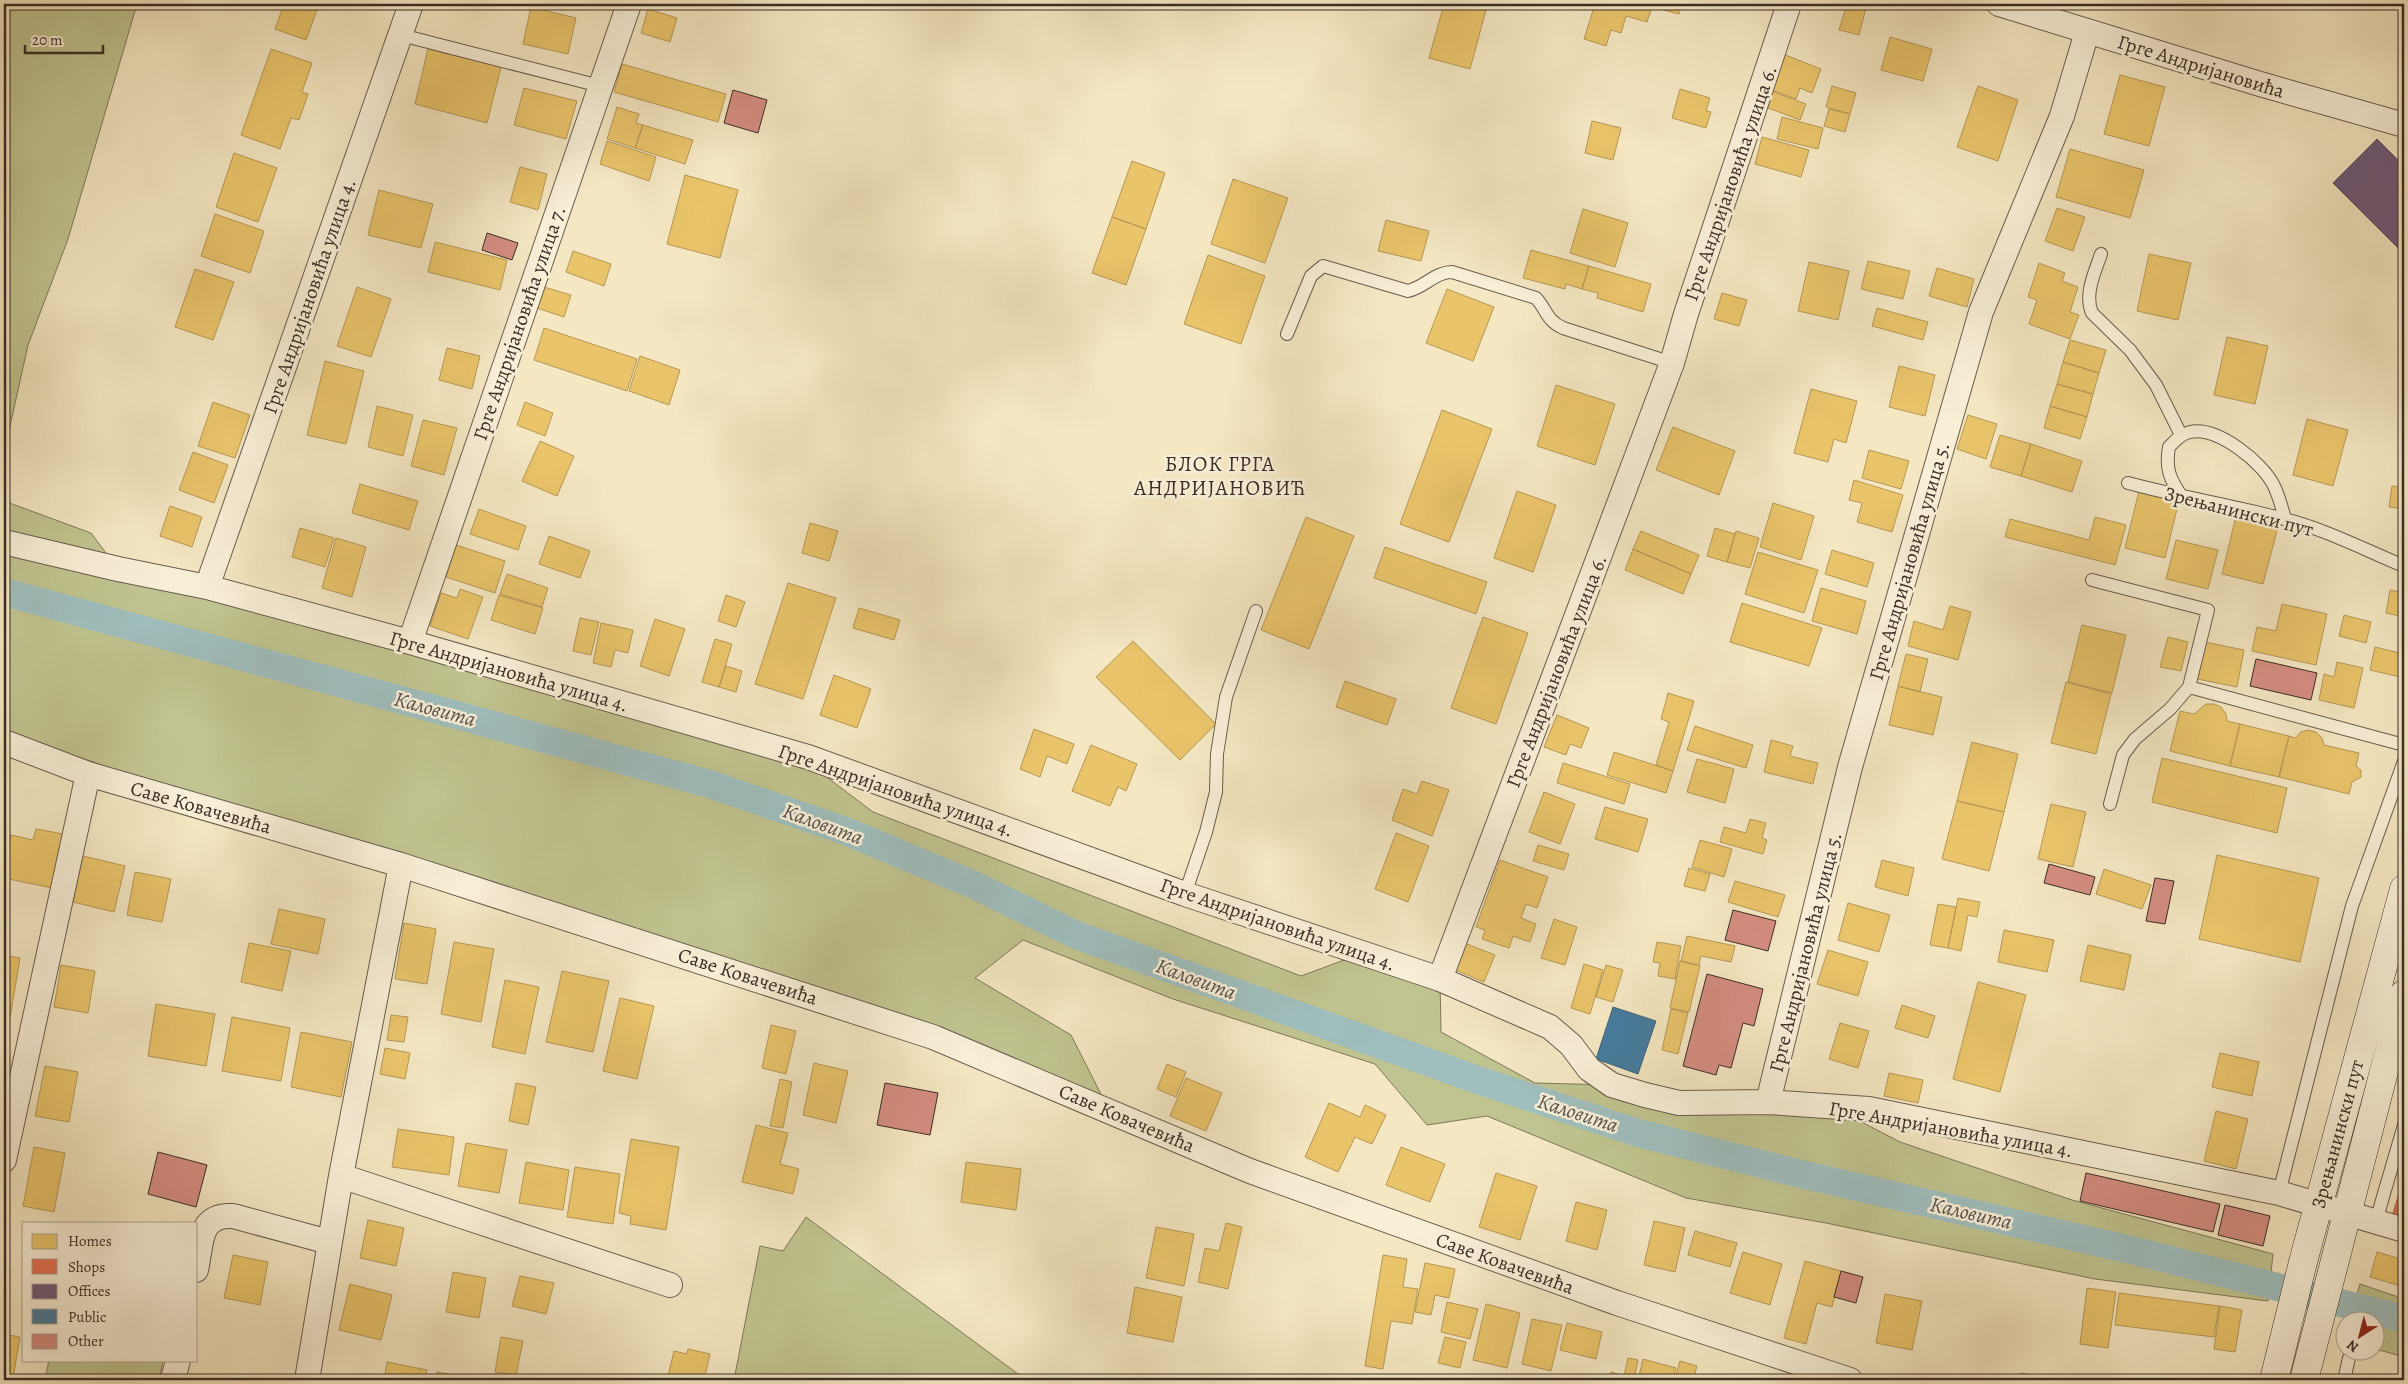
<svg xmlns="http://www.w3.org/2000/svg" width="2408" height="1384" viewBox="0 0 2408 1384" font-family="Alegreya,serif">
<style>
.grass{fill:#c0c490;stroke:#7e785c}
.homes{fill:#e9c46a;stroke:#b59756}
.shops{fill:#e76f51;stroke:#b35b44}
.offices{fill:#6d597a;stroke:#5e4c61}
.public{fill:#457b9d;stroke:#42647a}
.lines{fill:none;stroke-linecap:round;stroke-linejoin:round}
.canal{stroke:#9fbebd;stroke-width:28}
.building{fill:#d48d80;stroke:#3b2d27}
.service-casing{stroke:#695c4e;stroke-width:14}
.minor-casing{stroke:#695c4e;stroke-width:26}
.secondary-casing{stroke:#3b2d27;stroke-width:29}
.service{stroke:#f8efd7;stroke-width:12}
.minor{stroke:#f8efd7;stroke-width:24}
.secondary{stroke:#f8efd7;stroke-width:28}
.labels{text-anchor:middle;stroke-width:5;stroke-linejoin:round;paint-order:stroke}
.street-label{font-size:20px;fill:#3b2d27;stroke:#f8efd7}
.neighbourhood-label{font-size:21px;letter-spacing:1px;fill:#3b2d27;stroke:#f8efd7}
.water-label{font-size:21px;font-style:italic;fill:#54514c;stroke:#f8efd7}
</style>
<rect width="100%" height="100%" fill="#f4e7c2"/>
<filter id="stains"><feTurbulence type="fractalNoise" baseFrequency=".004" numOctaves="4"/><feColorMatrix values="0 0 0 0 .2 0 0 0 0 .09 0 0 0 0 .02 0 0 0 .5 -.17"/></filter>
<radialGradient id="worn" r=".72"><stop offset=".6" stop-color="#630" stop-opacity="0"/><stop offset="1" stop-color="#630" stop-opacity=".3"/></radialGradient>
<path class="grass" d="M4,4H137L68,239L28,345L4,453Z
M4,501L91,533L118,569L796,754L873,812L1301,976L1363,953L1440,979L1441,1032L1535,1083L1612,1085L1831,1106L1900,1142L2072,1200L2273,1254L2268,1301L2095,1279L1826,1223L1686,1198L1487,1116L1427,1125L1375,1064L1173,999L1023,940L975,978L1071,1035L1109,1110L927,1035L182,802L94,762L30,744L4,734Z
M806,1217L1018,1374L1037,1380H734L760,1246L783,1251Z
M2360,1284L2404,1299V1357L2376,1349V1322L2349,1321Z
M49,1360L74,1362L75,1360H163L159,1380H45Z"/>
<path class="homes" d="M284,4H319L306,40L275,29Z
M1444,4H1465L1486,10L1470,69L1429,58Z
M1595,4H1653L1647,22L1626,16L1621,33L1611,30L1606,46L1584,39Z
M1661,4H1682L1679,14L1660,9Z
M1847,4H1867L1859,35L1839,30Z
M531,7L576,18L568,54L523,44Z
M648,9L677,18L670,42L641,33Z
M1890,37L1932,49L1923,81L1881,70Z
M271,49L312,63L302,92L308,94L299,120L291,118L280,149L241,135Z
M428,49L501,67L487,123L415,104Z
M1783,54L1821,69L1812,93L1800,88L1796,99L1769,89Z
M622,64L726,94L718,122L614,92Z
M2120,75L2165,87L2149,146L2104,134Z
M1832,86L1856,93L1850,114L1826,107Z
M1978,86L2018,100L1998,161L1957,147Z
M524,88L577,101L566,139L514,125Z
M1680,89L1710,98L1706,111L1711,112L1706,128L1672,118Z
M1769,90L1806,104L1800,120L1763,106Z
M617,107L639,114L636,123L643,125L635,148L607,139Z
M1829,109L1850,114L1845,132L1824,126Z
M1782,117L1823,128L1818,149L1777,139Z
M1592,121L1621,128L1613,160L1585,153Z
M643,125L693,140L685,164L635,148Z
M1762,137L1809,150L1801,177L1755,164Z
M607,141L656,157L649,181L600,164Z
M2070,149L2144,170L2130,218L2056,197Z
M234,153L277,168L258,222L216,207Z
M1132,161L1165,173L1146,229L1112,217Z
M520,167L547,174L538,210L510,202Z
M685,175L738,190L720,258L667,244Z
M1233,179L1288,198L1265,263L1211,244Z
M379,190L433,204L421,248L368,235Z
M2057,208L2085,217L2073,251L2045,241Z
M1583,209L1628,223L1615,267L1570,253Z
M215,214L264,231L250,273L201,256Z
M1112,217L1146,229L1126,285L1092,273Z
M1386,220L1429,231L1421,261L1378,251Z
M435,242L507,260L500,290L428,272Z
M1531,250L1589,266L1582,289L1566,284L1565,289L1523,278Z
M573,251L611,264L604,286L566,272Z
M2149,254L2191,263L2178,320L2137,311Z
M1208,255L1265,276L1241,344L1184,324Z
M1868,261L1910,271L1903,299L1861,289Z
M1809,262L1849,271L1838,320L1798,311Z
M2039,263L2065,273L2062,281L2078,287L2070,312L2079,315L2070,339L2029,324L2037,300L2028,297Z
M1589,266L1651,284L1643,312L1597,298L1598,293L1582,289Z
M1937,268L1974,279L1967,307L1929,296Z
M195,269L234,282L213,340L175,327Z
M357,287L391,299L371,357L337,346Z
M544,287L571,295L564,317L537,308Z
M1447,289L1494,307L1473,361L1426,343Z
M1722,293L1747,300L1739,326L1714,319Z
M1877,308L1928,322L1923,340L1872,326Z
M544,328L637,359L627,391L534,360Z
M2227,337L2268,346L2255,404L2214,395Z
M2070,340L2106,350L2099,373L2063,362Z
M447,348L480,356L472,389L439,380Z
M640,356L680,370L669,405L629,391Z
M325,361L364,371L346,444L307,435Z
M2063,362L2099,373L2093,394L2057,384Z
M1899,366L1935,375L1925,416L1889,407Z
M2057,384L2093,394L2087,417L2050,406Z
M1556,385L1615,404L1595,465L1537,446Z
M1811,389L1857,401L1846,443L1834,439L1828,462L1794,453Z
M213,402L250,415L235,458L198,446Z
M525,402L553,413L545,436L517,425Z
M377,406L413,415L403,456L368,447Z
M2050,406L2087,417L2080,439L2044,428Z
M1442,410L1492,429L1449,542L1400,524Z
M1968,415L1997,424L1986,459L1957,449Z
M2307,419L2348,430L2333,486L2293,475Z
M423,420L457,428L444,475L411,466Z
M1673,427L1735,451L1719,495L1656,470Z
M2000,435L2031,444L2021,476L1990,467Z
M540,441L574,456L557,496L522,481Z
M2031,444L2082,461L2072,492L2021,476Z
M1869,450L1909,461L1901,489L1862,478Z
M193,452L228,465L214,503L179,490Z
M1854,480L1903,495L1892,532L1857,522L1862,503L1849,500Z
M360,484L418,501L409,530L352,513Z
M2392,486L2404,488V509L2389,507Z
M1517,491L1556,505L1533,572L1494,558Z
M2139,491L2179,501L2165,558L2125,548Z
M1773,503L1814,516L1801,560L1760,547Z
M170,506L202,517L192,547L160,536Z
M479,509L526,526L518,550L470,534Z
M2236,516L2278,527L2263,584L2222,574Z
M1306,517L1354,536L1309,649L1261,630Z
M2095,517L2126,525L2115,565L2005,537L2010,519L2089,540Z
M810,523L838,531L829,561L802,553Z
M300,528L334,538L325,567L292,557Z
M1715,528L1735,534L1727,562L1707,556Z
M1641,531L1699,555L1691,574L1633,549Z
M1736,531L1759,538L1750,568L1727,562Z
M549,536L590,551L580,578L539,564Z
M336,538L366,547L352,597L322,588Z
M2176,540L2218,550L2208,589L2166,579Z
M456,545L505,561L495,593L446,577Z
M1385,547L1487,582L1476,614L1374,578Z
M1633,549L1691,574L1683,594L1625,570Z
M1832,550L1874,563L1867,587L1825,574Z
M1758,552L1818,570L1804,613L1745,594Z
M507,574L548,588L542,607L500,594Z
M788,583L836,598L803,699L755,684Z
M1821,588L1866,601L1857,634L1812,621Z
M460,589L483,597L468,639L430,626L441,593L457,598Z
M2390,590L2404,593V617L2386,613Z
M499,595L543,608L535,634L491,620Z
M726,595L745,602L736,627L718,621Z
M1742,603L1822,628L1809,666L1730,642Z
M2282,604L2327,614L2316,665L2252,651L2257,627L2276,631Z
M1950,606L1971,612L1958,660L1908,646L1914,621L1943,630Z
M859,608L900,620L894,640L853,628Z
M2344,615L2371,622L2366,643L2339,636Z
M1483,617L1528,633L1496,724L1451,708Z
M580,618L599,622L591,655L573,651Z
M655,619L685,629L669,676L640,666Z
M601,623L633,630L628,653L615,650L611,667L593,663Z
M2082,625L2126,635L2112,693L2068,682Z
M2168,637L2188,642L2181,671L2160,667Z
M715,639L732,644L719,687L702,682Z
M1133,641L1216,724L1180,760L1096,677Z
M2205,642L2244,650L2237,687L2197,679Z
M2375,647L2404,654L2400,677L2370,670Z
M1906,654L1928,659L1920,692L1898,686Z
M2337,662L2363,668L2354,708L2319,700L2324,674L2334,677Z
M726,666L742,671L736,692L719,687Z
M834,675L871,689L857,728L820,715Z
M1345,681L1396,699L1387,725L1336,707Z
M2066,682L2111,694L2096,754L2051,743Z
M1898,686L1942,697L1933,735L1889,725Z
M1668,693L1694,701L1673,771L1656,765L1669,722L1661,719Z
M2206,704H2214L2221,707L2226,714L2227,721L2240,724L2230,766L2170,751L2180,711L2194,714Z
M1557,715L1589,728L1581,748L1570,744L1566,755L1544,747Z
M2240,724L2289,736L2279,777L2230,766Z
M1695,726L1753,745L1746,768L1687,750Z
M1034,729L1074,744L1067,764L1047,756L1040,777L1020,769Z
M2308,730L2316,732L2322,738L2324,745L2359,753L2356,766L2361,770V777L2352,782L2349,794L2279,777L2289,736L2295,738L2301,732Z
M1771,740L1793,746L1790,756L1818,763L1813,784L1764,772Z
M1972,742L2018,754L2004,812L1957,801Z
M1091,745L1137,764L1126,791L1118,787L1110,806L1072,791Z
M1614,752L1673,771L1666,793L1607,775Z
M2162,758L2287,788L2277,833L2152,802Z
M1697,759L1734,769L1725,803L1687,792Z
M1563,763L1630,784L1624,804L1557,783Z
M1422,781L1449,790L1432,836L1392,820L1403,789L1417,794Z
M1544,792L1575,804L1560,844L1529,832Z
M1957,801L2004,812L1989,871L1942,859Z
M2051,804L2086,812L2073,867L2038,859Z
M1605,807L1648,819L1638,852L1595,839Z
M1750,819L1766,823L1762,838L1767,840L1763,854L1720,842L1724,827L1746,833Z
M36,829L63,834L52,888L4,878L11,835L33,840Z
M1396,833L1429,846L1408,902L1375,889Z
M1700,840L1732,849L1724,877L1692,867Z
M1538,845L1569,854L1564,870L1533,861Z
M2217,855L2319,878L2300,962L2199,939Z
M83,856L125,866L114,912L73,902Z
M1500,860L1548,877L1537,908L1526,904L1521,918L1536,924L1530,942L1513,936L1509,948L1482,939L1485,930L1476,927Z
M1882,860L1914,868L1908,896L1875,887Z
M1689,868L1710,874L1705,891L1684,886Z
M2104,869L2151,885L2142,909L2096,894Z
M135,872L171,879L162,922L127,915Z
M1735,881L1785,895L1778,917L1728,902Z
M1958,898L1980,902L1977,917L1968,915L1961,951L1948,948Z
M1848,903L1890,915L1879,952L1838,940Z
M1938,904L1956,907L1948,948L1930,945Z
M279,909L325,919L318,954L271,944Z
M1554,919L1577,927L1565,965L1541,958Z
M404,923L436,929L427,984L395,979Z
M2004,930L2054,940L2047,972L1998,962Z
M1687,936L1735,946L1731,962L1701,956L1699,965L1681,961Z
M454,942L494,949L481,1022L441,1014Z
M1462,942L1495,955L1484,982L1451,968Z
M1657,942L1681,946L1675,979L1658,976L1660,963L1653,962Z
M249,943L291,951L282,991L241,982Z
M2088,945L2131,955L2124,990L2080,981Z
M1828,950L1868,962L1858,996L1817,984Z
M4,955L20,958L5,1048H4Z
M1680,961L1700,966L1689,1012L1670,1008Z
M1584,964L1603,970L1590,1014L1571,1008Z
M61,965L95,971L88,1013L54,1007Z
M1606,965L1623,970L1613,1002L1596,997Z
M562,971L609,981L593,1052L546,1042Z
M505,980L539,987L525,1054L492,1047Z
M1978,982L2026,995L2000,1092L1953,1079Z
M620,998L654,1006L637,1079L603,1071Z
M156,1004L215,1014L206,1066L148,1056Z
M1902,1005L1935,1016L1928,1038L1895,1028Z
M1671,1009L1688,1013L1678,1054L1662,1050Z
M391,1015L408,1017L404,1042L387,1040Z
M232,1017L290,1028L281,1081L222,1071Z
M1840,1023L1869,1031L1858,1068L1829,1059Z
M771,1025L796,1031L786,1074L762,1068Z
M301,1032L352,1042L341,1097L291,1087Z
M385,1048L410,1053L405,1079L380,1074Z
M2220,1053L2259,1062L2252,1096L2212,1087Z
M814,1063L848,1071L836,1123L803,1115Z
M1167,1064L1186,1072L1176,1097L1157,1089Z
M45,1066L78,1072L69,1122L35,1116Z
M1889,1073L1923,1080L1918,1103L1884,1096Z
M1186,1078L1222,1093L1206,1131L1170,1116Z
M780,1079L792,1082L783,1128L770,1126Z
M516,1083L536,1087L528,1125L509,1121Z
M1329,1103L1360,1117L1365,1105L1386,1115L1372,1144L1355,1137L1338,1172L1305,1157Z
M2216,1111L2248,1119L2236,1169L2204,1161Z
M756,1125L788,1133L780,1164L799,1169L793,1194L742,1182Z
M398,1129L454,1137L449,1175L392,1167Z
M631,1139L679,1147L666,1230L630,1224L631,1216L619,1213Z
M466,1143L507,1150L499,1193L458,1186Z
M34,1147L65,1153L54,1212L23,1206Z
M1401,1147L1445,1164L1430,1202L1386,1185Z
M526,1162L569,1170L563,1210L519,1203Z
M966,1162L1021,1169L1016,1210L961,1202Z
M575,1167L620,1174L613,1224L567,1217Z
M1496,1173L1537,1186L1520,1240L1479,1227Z
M1576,1202L1607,1210L1597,1250L1566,1241Z
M368,1220L404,1228L396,1266L360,1258Z
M1654,1221L1685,1228L1675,1272L1644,1265Z
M1226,1223L1242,1227L1228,1289L1198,1282L1205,1248L1219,1251Z
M1156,1227L1194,1234L1184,1286L1146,1278Z
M1695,1231L1737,1243L1730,1267L1688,1255Z
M1743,1252L1782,1264L1770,1305L1730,1293Z
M2377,1252L2404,1260V1287L2370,1277Z
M233,1255L268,1262L260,1305L224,1298Z
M1383,1255L1407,1259L1403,1287L1418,1289L1412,1324L1391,1321L1383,1369L1365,1366Z
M1805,1261L1841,1271L1832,1307L1817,1303L1806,1344L1784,1338Z
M1425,1263L1455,1269L1449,1298L1435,1295L1431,1315L1415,1312Z
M453,1272L486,1278L479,1318L446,1312Z
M520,1276L554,1283L546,1314L512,1306Z
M350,1284L392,1295L381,1340L339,1330Z
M1135,1287L1182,1297L1173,1342L1127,1333Z
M2087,1288L2116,1292L2108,1348L2080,1344Z
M2119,1293L2219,1306L2214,1337L2115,1325Z
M1885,1294L1922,1301L1912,1350L1876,1343Z
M1447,1302L1478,1309L1470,1339L1441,1332Z
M1486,1304L1520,1313L1507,1368L1473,1360Z
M2220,1306L2242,1310L2235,1352L2214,1349Z
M1532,1319L1562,1325L1551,1371L1522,1364Z
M1567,1323L1602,1332L1596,1359L1560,1350Z
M4,1334L20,1337L13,1378L4,1377Z
M501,1337L523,1341L516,1375L495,1372Z
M1445,1337L1466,1342L1460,1368L1438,1363Z
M688,1349L710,1354L704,1380H667L674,1351L687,1354Z
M1628,1358L1638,1360L1634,1380H1609L1611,1372L1624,1376Z
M1643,1359L1676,1368L1673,1380H1638Z
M1680,1361L1697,1366L1693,1380H1675Z
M387,1362L427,1370L425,1380H384Z
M437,1372L484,1380H436Z
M2021,1373L2059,1380H2019Z"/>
<path class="shops" d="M2403,1180L2404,1181V1221L2392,1217Z"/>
<path class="offices" d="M2377,139L2404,166V254L2333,183Z"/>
<path class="public" d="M1613,1007L1656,1021L1638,1074L1596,1059Z"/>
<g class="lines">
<path class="canal" d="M4,592L710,784L848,832L974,885L1076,935L1475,1079L1638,1133L1805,1175L2127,1249L2404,1319"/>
</g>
<path class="building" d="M733,90L767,100L758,133L724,123Z
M487,233L518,243L512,260L482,250Z
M2256,659L2317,673L2311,700L2250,686Z
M2049,864L2095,877L2090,895L2044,883Z
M2155,878L2174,881L2165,924L2146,921Z
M1733,910L1776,921L1768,951L1725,940Z
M1707,974L1763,989L1754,1026L1743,1023L1731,1068L1719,1065L1716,1075L1683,1066Z
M885,1083L938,1093L930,1135L877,1125Z
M158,1152L207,1165L196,1207L148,1194Z
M2086,1173L2220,1204L2213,1232L2080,1201Z
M2225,1205L2270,1216L2263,1246L2218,1235Z
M1841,1271L1863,1277L1856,1303L1834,1297Z"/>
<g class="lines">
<defs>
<path id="service" d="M401,35L600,86
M2101,254C2095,272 2084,294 2092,313L2130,350L2156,385L2181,435
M1287,334L1311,276L1323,266L1408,291C1425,287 1435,272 1452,272L1536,298C1547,310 1546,320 1563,328L1672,363
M2128,483C2180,497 2232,505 2284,519C2325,529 2365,550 2404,566
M2183,498C2170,480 2165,469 2169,447C2176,440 2181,434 2190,432C2218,426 2263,463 2274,486C2279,496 2282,508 2285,519
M2092,580L2208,610L2189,687L2170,709L2135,739L2123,755L2110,804
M2189,687L2404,745
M1185,894L1206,832L1216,792L1217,754L1226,697L1256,611
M2279,1193L2352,906L2404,761
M2376,1221L2404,1125
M2344,1380L2349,1358"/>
<path id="minor" d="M1999,4L2260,84L2404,125
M4,542L118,569L207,587L410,642L808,757L1185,894L1440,979L1550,1027L1571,1045L1589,1069L1612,1085L1645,1095L1679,1103L1768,1102L1869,1109L2279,1193L2404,1230
M207,587L411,4
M410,642L629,4
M4,742L88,774L401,865L933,1037L1250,1171L1617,1303L1850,1380
M1440,979L1672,363L1686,314L1789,4
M1768,1102L1850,767L1981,312L2062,116L2087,32
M4,1160L88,774
M341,1176L670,1285
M196,1270C202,1243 198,1214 233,1216L329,1242
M173,1380L178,1360
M307,1380L341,1176L401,865"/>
<path id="secondary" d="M2274,1380L2303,1262L2404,889
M2304,1380L2404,994"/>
</defs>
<use href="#service" class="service-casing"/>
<use href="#minor" class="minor-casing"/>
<use href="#secondary" class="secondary-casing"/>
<use href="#service" class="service"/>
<use href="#minor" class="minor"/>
<use href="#secondary" class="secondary"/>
</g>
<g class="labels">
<g class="street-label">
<text transform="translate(2201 66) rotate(17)" y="7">Грге Андријановића</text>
<text transform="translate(1730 183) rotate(-71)" y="7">Грге Андријановића улица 6.</text>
<text transform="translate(309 296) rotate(-71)" y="7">Грге Андријановића улица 4.</text>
<text transform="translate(519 323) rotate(-71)" y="7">Грге Андријановића улица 7.</text>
<text transform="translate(2239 511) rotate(14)" y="7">Зрењанински пут</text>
<text transform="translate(1909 561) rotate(-74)" y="7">Грге Андријановића улица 5.</text>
<text transform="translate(509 671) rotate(16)" y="7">Грге Андријановића улица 4.</text>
<text transform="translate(1556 671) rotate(-69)" y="7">Грге Андријановића улица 6.</text>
<text transform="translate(896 790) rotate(19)" y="7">Грге Андријановића улица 4.</text>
<text transform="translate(201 807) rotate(16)" y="7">Саве Ковачевића</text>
<text transform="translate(1278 924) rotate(19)" y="7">Грге Андријановића улица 4.</text>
<text transform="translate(1805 952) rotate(-76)" y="7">Грге Андријановића улица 5.</text>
<text transform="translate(748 976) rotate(18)" y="7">Саве Ковачевића</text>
<text transform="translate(1127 1118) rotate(23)" y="7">Саве Ковачевића</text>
<text transform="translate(1951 1129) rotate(10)" y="7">Грге Андријановића улица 4.</text>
<text transform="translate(2337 1134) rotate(-75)" y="7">Зрењанински пут</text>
<text transform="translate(1505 1263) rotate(20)" y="7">Саве Ковачевића</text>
</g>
<g class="neighbourhood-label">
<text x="1220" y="471">БЛОК ГРГА<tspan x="1220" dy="24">АНДРИЈАНОВИЋ</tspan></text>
</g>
<g class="water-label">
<text transform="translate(435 709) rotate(15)" y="7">Каловита</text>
<text transform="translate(823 824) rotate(20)" y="7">Каловита</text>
<text transform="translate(1196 979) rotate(20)" y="7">Каловита</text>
<text transform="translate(1578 1113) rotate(18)" y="7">Каловита</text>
<text transform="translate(1971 1213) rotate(13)" y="7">Каловита</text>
</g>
</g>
<rect width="2408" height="1384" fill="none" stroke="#f4e7c2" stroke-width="20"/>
<rect x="5" y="5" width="2398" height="1374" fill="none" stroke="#3b2d27" stroke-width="2.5"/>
<rect x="10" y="10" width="2388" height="1364" fill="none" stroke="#3b2d27"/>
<rect x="22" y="1222" width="175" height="140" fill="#f8efd7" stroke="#aca191"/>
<rect x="32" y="1234" width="25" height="15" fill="#e9c46a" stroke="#aca191"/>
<text x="68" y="1246" font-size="15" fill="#3b2d27">Homes</text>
<rect x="32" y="1259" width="25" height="15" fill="#e76f51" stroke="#aca191"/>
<text x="68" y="1272" font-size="15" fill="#3b2d27">Shops</text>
<rect x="32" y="1284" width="25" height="15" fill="#6d597a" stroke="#aca191"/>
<text x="68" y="1296" font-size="15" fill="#3b2d27">Offices</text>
<rect x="32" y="1309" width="25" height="15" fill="#457b9d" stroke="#aca191"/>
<text x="68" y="1322" font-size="15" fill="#3b2d27">Public</text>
<rect x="32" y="1334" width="25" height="15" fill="#d48d80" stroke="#aca191"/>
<text x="68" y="1346" font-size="15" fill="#3b2d27">Other</text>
<g transform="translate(2360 1336) rotate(216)"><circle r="24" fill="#f8efd7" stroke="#aca191"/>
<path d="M0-4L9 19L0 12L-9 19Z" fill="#8f2418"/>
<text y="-8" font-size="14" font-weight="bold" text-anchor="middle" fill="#3b2d27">N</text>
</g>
<path d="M25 45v8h78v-8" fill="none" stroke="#3b2d27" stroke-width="2.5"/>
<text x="32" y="45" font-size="15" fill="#3b2d27" stroke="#f8efd7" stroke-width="4" paint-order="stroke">20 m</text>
<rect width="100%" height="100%" filter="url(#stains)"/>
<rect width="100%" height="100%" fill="url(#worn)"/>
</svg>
